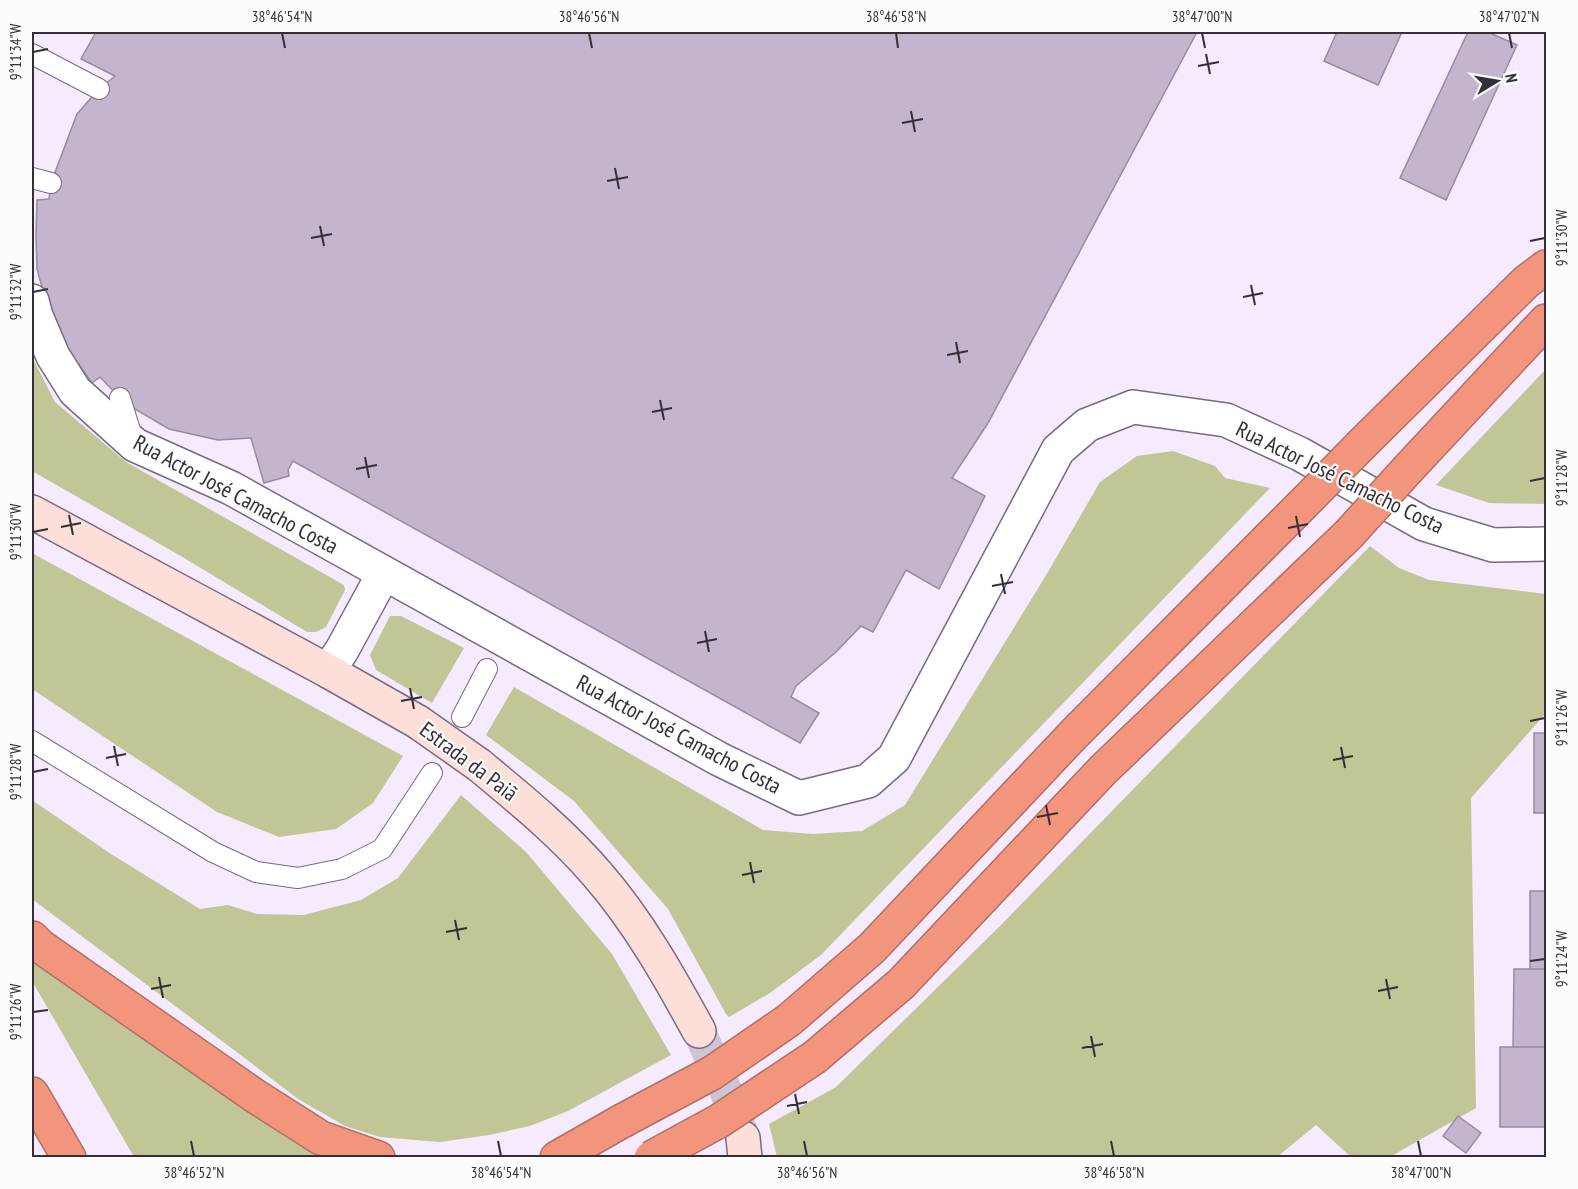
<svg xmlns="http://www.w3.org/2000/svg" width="1578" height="1189" viewBox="0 0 1578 1189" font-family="'PT Sans Narrow',sans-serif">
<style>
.green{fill:#c2c595}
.building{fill:#c3b5cd;stroke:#978ba1;stroke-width:1.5}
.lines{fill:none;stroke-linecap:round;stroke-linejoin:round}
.secondary-tunnel{stroke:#cec4d6;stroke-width:33;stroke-dasharray:33 16;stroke-linecap:butt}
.lane-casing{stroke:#776b81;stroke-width:22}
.street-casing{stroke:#776b81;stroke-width:36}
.secondary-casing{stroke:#776b81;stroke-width:36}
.highway-casing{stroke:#b07064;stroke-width:36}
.lane{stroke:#fff;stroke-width:20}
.street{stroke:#fff;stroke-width:33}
.secondary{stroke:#fbdfd8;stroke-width:33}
.highway{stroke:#f3947c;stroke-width:33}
.secondary-bridge-casing{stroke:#776b81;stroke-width:36;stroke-linecap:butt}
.highway-bridge-casing{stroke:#b07064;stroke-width:36;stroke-linecap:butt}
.secondary-bridge{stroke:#fbdfd8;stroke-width:33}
.highway-bridge{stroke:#f3947c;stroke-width:33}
.ticks{fill:none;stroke:#332e37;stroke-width:2}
.labels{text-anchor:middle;stroke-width:4.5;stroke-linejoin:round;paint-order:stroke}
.street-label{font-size:22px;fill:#332e37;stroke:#fcfcfc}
.neatline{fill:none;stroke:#332e37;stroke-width:2}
.ticks-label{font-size:15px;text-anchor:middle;fill:#332e37}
</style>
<rect width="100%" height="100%" fill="#f5eafe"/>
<path class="green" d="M32,357L55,402L126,462L344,585L345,590L326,627L316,632H307L179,555L32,471Z
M1546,369V504L1489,503L1436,485Z
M1173,451L1215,466L1225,478L1270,488L821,955L770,993L729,1017L726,1014L668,909L574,801L486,735L514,687L763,830L813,834L862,831L905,805L1048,572L1100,482L1137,456Z
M1370,546L1399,568L1429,580L1546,594V713L1471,798L1476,1108L1388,1158L1351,1157L1316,1125L1277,1157H777L769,1124L836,1087L1002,924Z
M32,553L403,756L373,803L336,829L279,837L217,812L32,689Z
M390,616H401L464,648L432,703L376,670L370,655Z
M461,795L526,852L612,954L671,1055L568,1111L530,1126L489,1135L440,1142L380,1137L345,1126L298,1099L242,1056L32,899V800L111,854L200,909L228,905L257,914L304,915L361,900L398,878Z
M32,942L346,1157H134L32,981Z"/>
<path class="building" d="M96,32H1197L988,423L952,478L985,496L939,589L906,570L873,632L861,626L836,652L796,686L791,697L819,713L800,743L293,461L288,470L289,476L264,483L251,438L218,440L169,429L133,408L120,398L100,377L92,383L62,341L46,302L37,269L36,235L37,200L49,199L51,183L77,114L99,89L115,76L81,59Z
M1337,32H1402L1378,85L1324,61Z
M1468,32H1488L1517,45L1446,200L1400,178Z
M1534,733H1546V813H1534Z
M1545,813H1546V891H1545Z
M1530,891H1546V969H1530Z
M1514,969H1546V1047H1513Z
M1500,1047H1546V1127H1500Z
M1458,1116L1481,1133L1466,1153L1443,1136Z"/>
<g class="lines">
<path class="secondary-tunnel" d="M699,1031L728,1096L743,1136"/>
<defs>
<path id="lane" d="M32,54L99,89
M32,178L51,183
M120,398L133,440
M462,717L487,669
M32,741L213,852L256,872L298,878L342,869L382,849L432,773"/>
<path id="street" d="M32,301L36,316L53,356L75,391L135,445L231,488L719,759L799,798L868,781L894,758L1058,450L1087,425L1133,407L1226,420L1300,454L1424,524L1493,545L1546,544
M328,671L342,650L384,573"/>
<path id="secondary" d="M32,512L328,671L418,722
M479,765C520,799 562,833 597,874C638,921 669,976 699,1031
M743,1138L745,1158"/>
<path id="highway" d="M1362,444L1526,282L1546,267
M1408,469L1546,321
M32,938L40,946L255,1096L321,1138L378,1158
M789,1020L872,948L1074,734L1301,506
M815,1057L901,984L1103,770L1349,534
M32,1094L69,1158
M557,1158L622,1121"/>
</defs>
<use href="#lane" class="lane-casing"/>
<use href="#street" class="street-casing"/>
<use href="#secondary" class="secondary-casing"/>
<use href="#highway" class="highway-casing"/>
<use href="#lane" class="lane"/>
<use href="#street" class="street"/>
<use href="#secondary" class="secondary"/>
<use href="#highway" class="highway"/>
<defs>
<path id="secondary-bridge" d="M418,722L479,765"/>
<path id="highway-bridge" d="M1301,506L1362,444
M1349,534L1408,469
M622,1121L712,1073L789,1020
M651,1158L719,1121L815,1057"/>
</defs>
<use href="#secondary-bridge" class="secondary-bridge-casing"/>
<use href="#highway-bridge" class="highway-bridge-casing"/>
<use href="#secondary-bridge" class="secondary-bridge"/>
<use href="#highway-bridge" class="highway-bridge"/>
</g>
<path class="ticks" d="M282,33L285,48M589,33L592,48M896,33L898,48M1202,33L1205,48M1509,33L1512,48M33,52L48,49M1206,54L1210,74M1198,66L1219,62M911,111L915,132M902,123L923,119M615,168L619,189M607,181L628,177M320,226L324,246M311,238L332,234M1530,241L1545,238M1251,285L1255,305M33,292L48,289M1243,297L1263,293M956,342L960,363M947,355L968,351M660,400L664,420M652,412L672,408M365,457L369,478M356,469L377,465M1530,481L1545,478M69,515L73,535M1296,516L1300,537M61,527L81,523M1288,528L1308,524M33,532L48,529M1001,574L1005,594M992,586L1013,582M705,631L709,652M697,643L717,639M410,688L414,709M401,701L422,697M1530,721L1545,718M114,746L118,766M1341,747L1345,768M106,758L126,754M1333,760L1353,756M33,772L48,769M1046,805L1050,825M1037,817L1058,813M750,862L754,883M742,875L762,871M455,920L459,940M446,932L467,928M1530,961L1545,959M159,977L163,998M1386,979L1390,999M151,989L171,985M1378,991L1398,987M33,1012L48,1010M1091,1036L1095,1057M1082,1048L1103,1044M795,1094L799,1114M787,1106L807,1102M191,1141L194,1156M498,1141L501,1156M804,1141L807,1156M1111,1141L1114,1156M1418,1141L1421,1156"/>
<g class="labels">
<g class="street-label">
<text transform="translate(1340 477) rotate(26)" y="8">Rua Actor José Camacho Costa</text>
<text transform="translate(236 494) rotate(28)" y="8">Rua Actor José Camacho Costa</text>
<text transform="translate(679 734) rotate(28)" y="8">Rua Actor José Camacho Costa</text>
<text transform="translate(469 761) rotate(37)" y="8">Estrada da Paiã</text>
</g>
</g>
<rect width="1578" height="1189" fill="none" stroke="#fcfcfc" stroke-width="66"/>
<g transform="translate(1497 81) rotate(79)" stroke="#fcfcfc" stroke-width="4.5" paint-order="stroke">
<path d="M0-4.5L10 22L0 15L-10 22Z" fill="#332e37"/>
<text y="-9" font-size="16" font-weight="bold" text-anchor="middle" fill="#332e37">N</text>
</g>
<rect x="33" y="33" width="1512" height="1123" class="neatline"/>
<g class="ticks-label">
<text x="282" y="22">38°46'54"N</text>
<text x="589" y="22">38°46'56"N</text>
<text x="896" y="22">38°46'58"N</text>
<text x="1202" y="22">38°47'00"N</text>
<text x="1509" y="22">38°47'02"N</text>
<text transform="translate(16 52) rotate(-90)" y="5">9°11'34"W</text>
<text transform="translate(1562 238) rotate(-90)" y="5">9°11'30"W</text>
<text transform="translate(16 292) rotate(-90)" y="5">9°11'32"W</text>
<text transform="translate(1562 478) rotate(-90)" y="5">9°11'28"W</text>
<text transform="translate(16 532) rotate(-90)" y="5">9°11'30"W</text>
<text transform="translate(1562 718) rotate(-90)" y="5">9°11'26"W</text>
<text transform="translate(16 772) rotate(-90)" y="5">9°11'28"W</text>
<text transform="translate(1562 959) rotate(-90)" y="5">9°11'24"W</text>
<text transform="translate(16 1012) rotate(-90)" y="5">9°11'26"W</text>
<text x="194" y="1178">38°46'52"N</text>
<text x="501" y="1178">38°46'54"N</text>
<text x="807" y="1178">38°46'56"N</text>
<text x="1114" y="1178">38°46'58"N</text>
<text x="1421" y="1178">38°47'00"N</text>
</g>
</svg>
